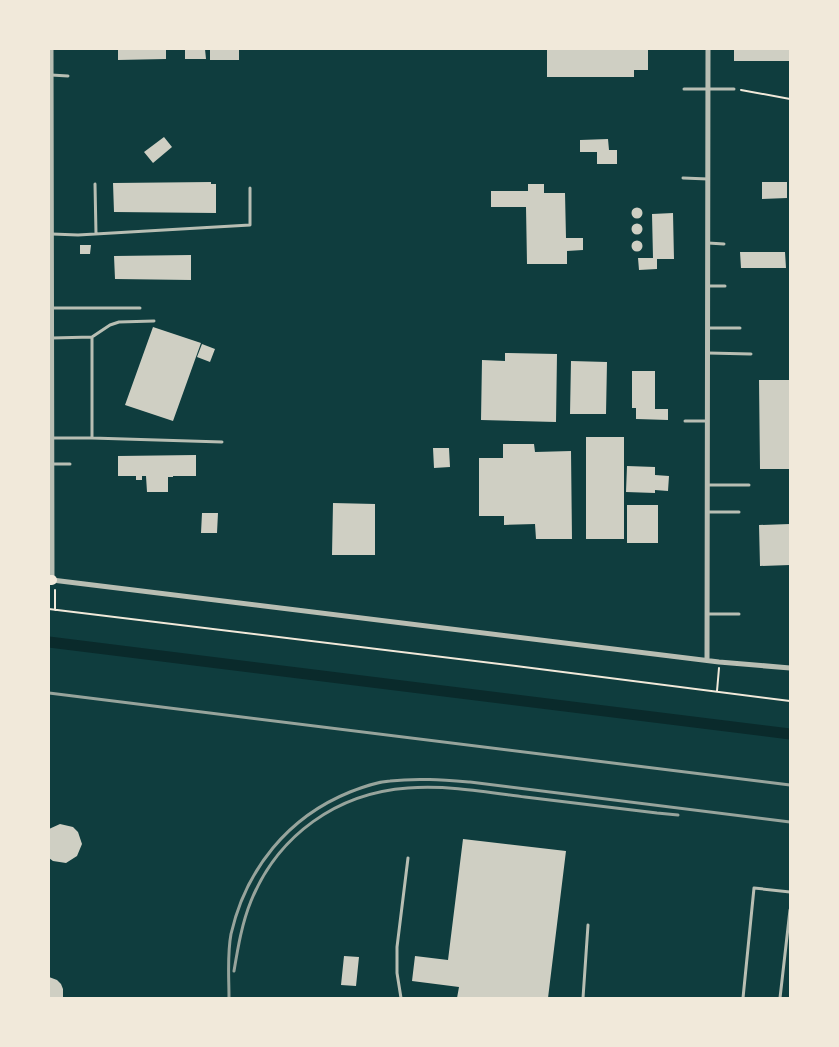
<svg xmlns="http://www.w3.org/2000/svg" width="839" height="1047" viewBox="0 0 839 1047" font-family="Bitter,serif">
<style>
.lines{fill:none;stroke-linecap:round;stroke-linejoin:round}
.canal{stroke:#0a2a2b;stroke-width:11}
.building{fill:#cfcfc3}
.path{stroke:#f1e9da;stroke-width:2}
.service{stroke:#b8beb3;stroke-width:3}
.minor{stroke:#b8beb3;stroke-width:5}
.primary{stroke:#f1e9da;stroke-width:10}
.rail{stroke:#97a49c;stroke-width:3}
</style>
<rect width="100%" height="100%" fill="#0f3d3e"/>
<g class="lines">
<path class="canal" d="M49,642L790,734"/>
</g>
<path class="building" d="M118,49H166V59L118,60Z
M185,49H205L206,59H185Z
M210,49H239V60H210Z
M547,49H648V70H634V77H547Z
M734,49H790V61H734Z
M164,137L172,147L153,163L144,152Z
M608,139L609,150H617V164H597V152H580V140Z
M211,182V184H216V213L114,212L113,183Z
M762,182H787V198L762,199Z
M528,184H544V193H565L566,238H583V250L567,251V264H527L526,207H491V191H528Z
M631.5 213a5.5 5.5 0 1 1 11 0a5.5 5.5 0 1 1-11 0Z
M673,213L674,259H657V269L639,270L638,258H653L652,214Z
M631.5 229a5.5 5.5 0 1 1 11 0a5.5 5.5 0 1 1-11 0Z
M631.5 246a5.5 5.5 0 1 1 11 0a5.5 5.5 0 1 1-11 0Z
M80,245H91L90,254H80Z
M740,252H785L786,268H741Z
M191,255V280L115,279L114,256Z
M153,327L201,343L173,421L125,405Z
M202,344L215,349L210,362L197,357Z
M505,353L557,354L556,422L481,420L482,360L505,361Z
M571,361L607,362L606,414H570Z
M632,371H655V409H668V420L636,419V408H632Z
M759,380H790V469H760Z
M586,437H624V539H586Z
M503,444H534L535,452L571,451L572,539H536L535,524L504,525V516H479V458H503Z
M433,448H449L450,467L434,468Z
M196,455V476H173V477H168V492H147L146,476H142V480H136V476H118V456Z
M627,466L655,467V475L669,476L668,491L655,490V493L626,492Z
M333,503L375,504V555H332Z
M627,505H658V543H627Z
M202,513H218L217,533H201Z
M790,524V565L760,566L759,525Z
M60,824L73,827L78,832L82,844L77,856L66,863L53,861L49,858V829Z
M463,839L566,851L548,998H457L459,987L412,981L415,956L448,960Z
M344,956L359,957L356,986L341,985Z
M49,977L57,980L61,984L63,989V998H49Z"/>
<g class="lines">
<path class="path" d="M741,90L790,99
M49,609L516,666L790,701
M55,610V590
M717,691L719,668"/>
<path class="service" d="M51,75L68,76
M684,89H734
M683,178L708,179
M95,184L96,234
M52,234L78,235L250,225V188
M708,243L724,244
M708,286H725
M52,308H140
M708,328H740
M52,338L92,337L110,325L119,322L154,321
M708,353L751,354
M685,421H707
M49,438H92V337
M92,438L222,442
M52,464H70
M708,485H749
M707,512H739
M707,614H739
M401,998L397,973V947L408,858
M583,998L588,925
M743,998L754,888L790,892
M780,998L790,910"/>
<path class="minor" d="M51,49L52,580L719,662L790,668
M707,660L708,49"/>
<path class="primary" d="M49,580H52"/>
<path class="rail" d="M49,693L790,785
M234,971C238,947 242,923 251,901C278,835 337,793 408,788C447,785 487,792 525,797C569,802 613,808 657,813L678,815
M229,998C229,977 227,955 231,934C246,869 288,817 350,792C363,787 376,782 390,781C417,778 443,780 470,782L790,822"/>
</g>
<rect width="839" height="1047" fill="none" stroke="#f1e9da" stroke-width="100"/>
</svg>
